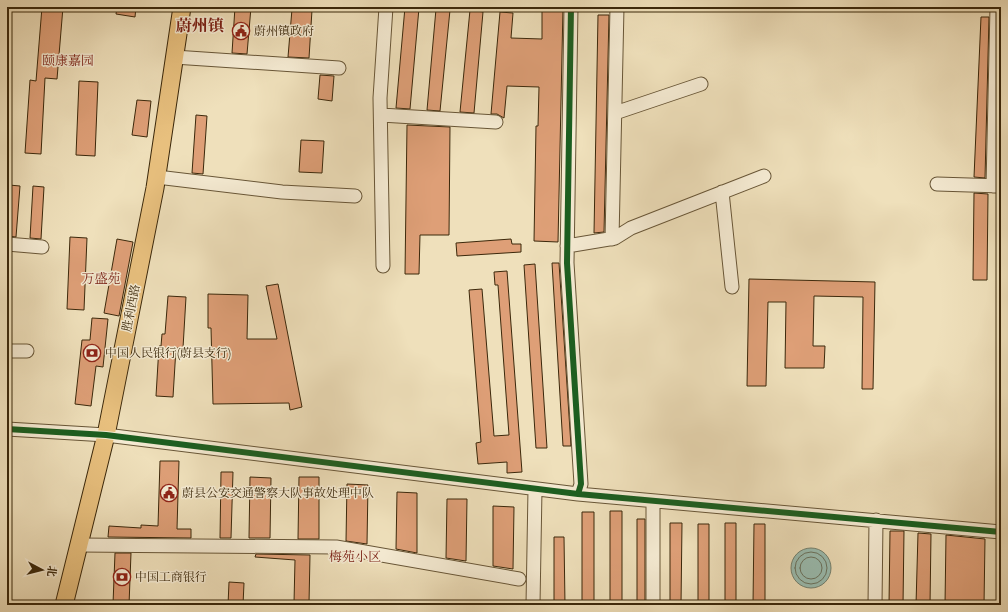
<svg xmlns="http://www.w3.org/2000/svg" width="1008" height="612" viewBox="0 0 1008 612" font-family="'IM FELL English','Noto Serif SC',serif">
<style>
.water{fill:#9abdb1;stroke:#74816f}
.lines{fill:none;stroke-linecap:round;stroke-linejoin:round}
.shore{stroke:#6a725e;stroke-width:1}
.building{fill:#de9f77;stroke:#3b280b}
.minor-casing{stroke:#685637;stroke-width:15}
.major-casing{stroke:#3b280b;stroke-width:19}
.minor{stroke:#f5ebd3;stroke-width:13}
.major{stroke:#e8c07e;stroke-width:17}
.cycleway-casing{stroke:#f5ebd3;stroke-width:8}
.cycleway{stroke:#1b5e20;stroke-width:6}
.labels{text-anchor:middle;stroke-width:3;stroke-linejoin:round;paint-order:stroke}
.poi-label{font-size:12px;fill:#3b280b;stroke:#f5ebd3;text-anchor:start}
.street-label{font-size:12px;fill:#3b280b;stroke:#f5ebd3}
.neighbourhood-label{font-size:13px;fill:#7a1f14;stroke:#f5ebd3}
.district-label{font-size:16px;font-weight:bold;fill:#7a1f14;stroke:#f5ebd3}
</style>
<rect width="100%" height="100%" fill="#efe0bb"/>
<filter id="stains"><feTurbulence type="fractalNoise" baseFrequency=".005" numOctaves="4"/><feColorMatrix values="0 0 0 0 .2 0 0 0 0 .09 0 0 0 0 .02 0 0 0 .5 -.17"/></filter>
<radialGradient id="worn" r=".72"><stop offset=".6" stop-color="#630" stop-opacity="0"/><stop offset="1" stop-color="#630" stop-opacity=".3"/></radialGradient>
<path class="water" d="M791 568a20 20 0 1 1 40 0a20 20 0 1 1-40 0Z"/>
<g class="lines">
<path class="shore" d="M795 568a16 16 0 1 1 32 0a16 16 0 1 1-32 0Z
M800 568a11 11 0 1 1 22 0a11 11 0 1 1-22 0Z"/>
</g>
<path class="building" d="M42,7H63L57,79L45,78L41,154L25,153L30,80L36,81Z
M117,7H136L135,17L116,14Z
M235,7H251L247,54L232,53Z
M405,7L419,8L410,109L396,108Z
M542,7H563L558,242L534,241L536,126H538L539,87L507,86L504,118L497,114H491L500,12L513,13L511,38L542,39Z
M292,9L312,10L309,58L288,57Z
M436,9L450,10L440,111L427,110Z
M470,10L483,12L474,113L460,112Z
M598,15H609L604,232L594,233Z
M981,17H989L985,178L974,177Z
M320,75L334,76L332,101L318,99Z
M79,81L98,82L95,156L76,155Z
M137,100L151,101L147,137L132,135Z
M196,115L207,116L203,174L192,173Z
M407,125L450,127L449,235H420L419,274H405Z
M301,140L324,141L322,173L299,172Z
M9,185L20,186L16,237L7,236Z
M33,186L44,187L41,239L30,238Z
M974,193L988,194L987,280H973Z
M70,237L87,238L84,310L67,309Z
M117,239L133,242L119,316L104,313Z
M511,239L512,244H521V252L457,256L456,243Z
M552,263H559L571,446H563Z
M535,264L547,448H536L524,265Z
M507,271L522,472L507,473V462L478,464L476,443L481,442L469,290L482,289L494,436L509,435L498,285H495L494,272Z
M749,279L875,282L873,389H862L863,297L814,296L813,346H825L824,368H785L786,302H768L766,386H747Z
M278,284L302,407L290,410L289,403L213,404L211,328H208V294L248,295L247,339H277L266,286Z
M168,296L186,297L183,348H176L173,397L156,396L159,346H161L162,334H165Z
M92,318L108,319L103,367L96,366L91,406L75,404L82,340H90Z
M160,461H179L177,529H191V538L108,537L109,526L141,528V525L158,526Z
M221,472H233L231,538H220Z
M250,477L271,478L270,538H249Z
M299,477H319V539H298Z
M347,484L368,485L367,544L346,541Z
M397,492L417,493V553L396,549Z
M447,499H467L466,561L446,558Z
M493,506L514,507L513,569L493,566Z
M610,511H622V605H610Z
M582,512H594V605H582Z
M637,519H645V605H637Z
M670,523H682L681,605H670Z
M725,523H736V605H725Z
M698,524H709V605H698Z
M754,524H765V605H753Z
M890,531H904L903,605H889Z
M918,533L931,534L930,605H916Z
M946,535L985,539L984,605H945Z
M554,537H564L565,605H554Z
M115,553H131L129,605L113,604Z
M256,554L310,555L309,603H294L295,560L255,557Z
M229,582L244,583L243,605H228Z"/>
<g class="lines">
<defs>
<path id="minor" d="M571,7L567,263L581,484L578,494
M174,57L339,68
M615,113L701,84
M381,115L496,122
M157,177L282,192L355,196
M937,184L1001,186
M993,186L997,7
M722,192L732,287
M612,239L617,7
M7,244L42,247
M567,246L615,238L631,228L764,176
M383,266L380,98L386,7
M7,351H27
M7,429L106,435L578,494L1001,532
M79,545L336,547L519,579
M533,605L535,489
M653,605V501
M875,605L876,520"/>
<path id="major" d="M64,605L106,435L155,188L182,7"/>
</defs>
<use href="#minor" class="minor-casing"/>
<use href="#major" class="major-casing"/>
<use href="#minor" class="minor"/>
<use href="#major" class="major"/>
<defs>
<path id="cycleway" d="M571,7L567,263L581,484L578,494
M7,429L106,435L578,494L1001,532"/>
</defs>
<use href="#cycleway" class="cycleway-casing"/>
<use href="#cycleway" class="cycleway"/>
</g>
<defs>
<symbol id="civic-ring" viewBox="-11 -11 22 22"><circle r="9.5" fill="#f5ebd3" stroke="#8f2418" stroke-width="1.5"/><path d="M-.6-6.5H3V-4.5H.6V-3L4-1V1h2V6H-6V1h2V-1L-.6-3ZM-1.2 2.5V6h2.4V2.5Z" fill="#8f2418"/></symbol>
<symbol id="bank-ring" viewBox="-11 -11 22 22"><circle r="9.5" fill="#f5ebd3" stroke="#8f2418" stroke-width="1.5"/><path d="M-6-4H6V4H-6ZM0-2.3a2.3 2.3 0 1 0 0 4.6a2.3 2.3 0 1 0 0-4.6Z" fill="#8f2418"/></symbol>
</defs>
<g fill-rule="evenodd">
<use href="#civic-ring" x="231" y="21" width="20" height="20"/>
<use href="#bank-ring" x="82" y="343" width="20" height="20"/>
<use href="#civic-ring" x="159" y="483" width="20" height="20"/>
<use href="#bank-ring" x="112" y="567" width="20" height="20"/>
</g>
<g class="labels">
<g class="poi-label">
<text x="254" y="35">蔚州镇政府</text>
<text x="105" y="357">中国人民银行(蔚县支行)</text>
<text x="182" y="497">蔚县公安交通警察大队事故处理中队</text>
<text x="135" y="581">中国工商银行</text>
</g>
<g class="street-label">
<text transform="translate(131 308) rotate(-79)" y="4">胜利西路</text>
</g>
<g class="neighbourhood-label">
<text x="68" y="65">颐康嘉园</text>
<text x="101" y="283">万盛苑</text>
<text x="355" y="561">梅苑小区</text>
</g>
<g class="district-label">
<text x="200" y="31">蔚州镇</text>
</g>
</g>
<rect width="1008" height="612" fill="none" stroke="#efe0bb" stroke-width="24"/>
<rect x="8" y="8" width="992" height="596" fill="none" stroke="#3b280b" stroke-width="2"/>
<rect x="12" y="12" width="984" height="588" fill="none" stroke="#3b280b"/>
<g transform="translate(42 570) rotate(97)" stroke="#f5ebd3" stroke-width="3" paint-order="stroke">
<path d="M0-3L7 15L0 10L-7 15Z" fill="#3b280b"/>
<text y="-6" font-size="11" font-weight="bold" text-anchor="middle" fill="#3b280b">北</text>
</g>
<rect width="100%" height="100%" filter="url(#stains)"/>
<rect width="100%" height="100%" fill="url(#worn)"/>
</svg>
